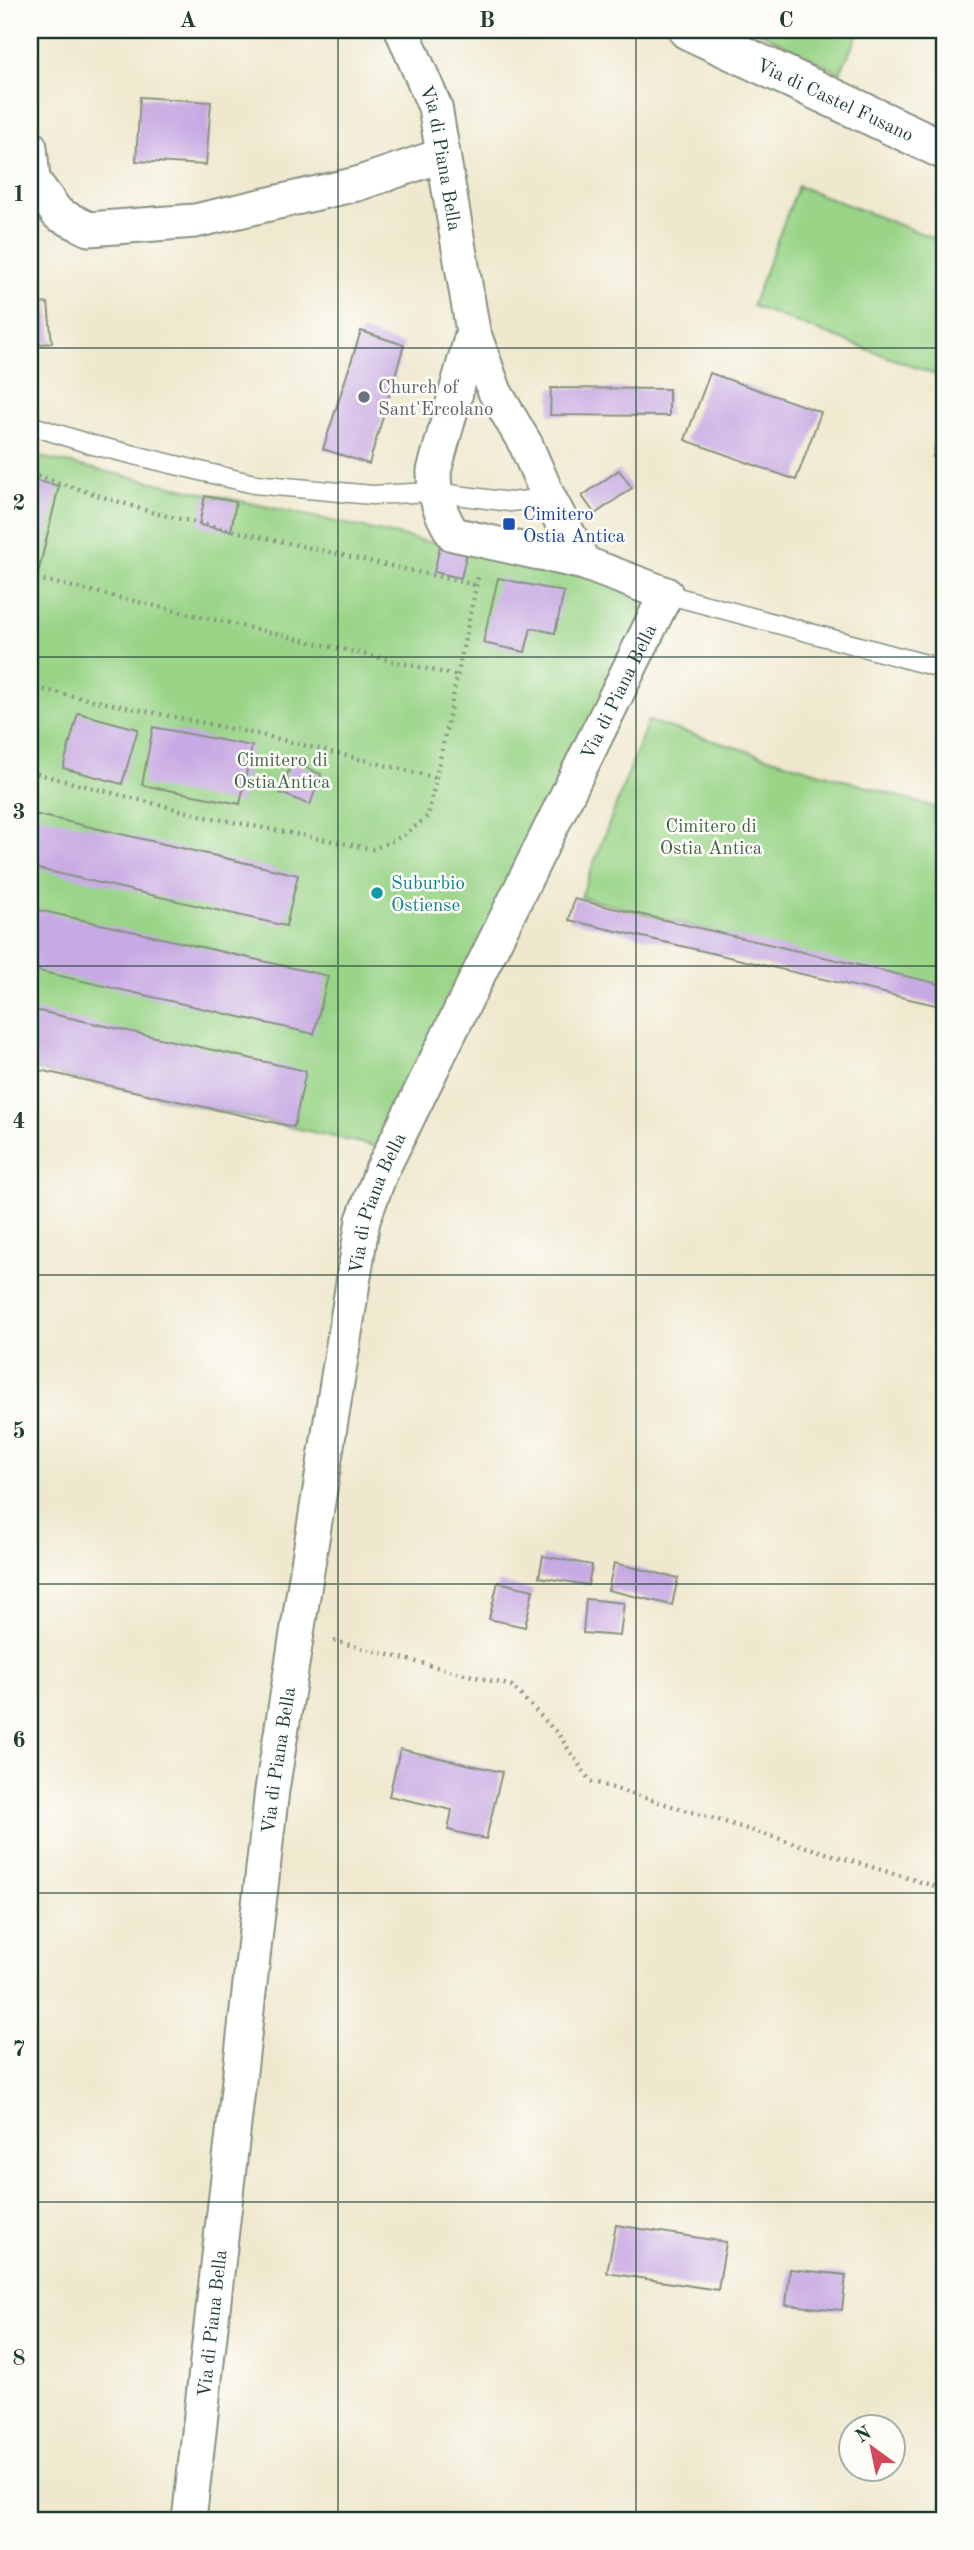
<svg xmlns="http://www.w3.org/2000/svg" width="974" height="2550" viewBox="0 0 974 2550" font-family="'Old Standard TT',serif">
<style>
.green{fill:#99d487;stroke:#5c885e;stroke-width:2}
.building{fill:#c7aae3}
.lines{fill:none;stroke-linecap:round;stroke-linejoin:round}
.lane-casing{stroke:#879281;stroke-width:21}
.street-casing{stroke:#879281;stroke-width:37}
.secondary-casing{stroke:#879281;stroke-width:42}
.path{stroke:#879281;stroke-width:4.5;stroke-dasharray:2 5;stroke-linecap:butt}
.lane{stroke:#fff;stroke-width:18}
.street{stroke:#fff;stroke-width:33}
.secondary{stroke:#fff;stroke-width:38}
.grid{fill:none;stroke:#1f3d34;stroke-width:2;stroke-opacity:0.55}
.worship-dot{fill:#6b7280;stroke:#fdfcf7;stroke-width:2.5}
.transit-dot{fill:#1a4fb4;stroke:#fdfcf7;stroke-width:2.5}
.culture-dot{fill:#0f9aa8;stroke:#fdfcf7;stroke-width:2.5}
.labels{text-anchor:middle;stroke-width:5;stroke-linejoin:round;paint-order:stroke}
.street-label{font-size:19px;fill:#1f3d34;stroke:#fdfcf7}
.worship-label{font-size:19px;fill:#5b616d;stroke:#fdfcf7;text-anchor:start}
.transit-label{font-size:19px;fill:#164399;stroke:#fdfcf7;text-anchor:start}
.park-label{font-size:19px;fill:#3e6349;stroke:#fdfcf7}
.culture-label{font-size:19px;fill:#0d838f;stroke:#fdfcf7;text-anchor:start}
.neatline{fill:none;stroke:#1f3d34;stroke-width:2.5}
.grid-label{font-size:23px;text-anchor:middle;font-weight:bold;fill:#1f3d34}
</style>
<rect width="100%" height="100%" fill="#fdfcf7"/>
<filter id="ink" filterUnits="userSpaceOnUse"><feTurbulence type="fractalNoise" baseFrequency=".0143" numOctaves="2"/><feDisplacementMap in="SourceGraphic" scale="14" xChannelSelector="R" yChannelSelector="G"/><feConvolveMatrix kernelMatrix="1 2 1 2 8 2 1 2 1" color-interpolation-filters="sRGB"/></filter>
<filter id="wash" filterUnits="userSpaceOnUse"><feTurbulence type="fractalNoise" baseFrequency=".00686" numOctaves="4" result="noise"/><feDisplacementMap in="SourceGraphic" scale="28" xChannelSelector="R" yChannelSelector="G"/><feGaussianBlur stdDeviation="1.57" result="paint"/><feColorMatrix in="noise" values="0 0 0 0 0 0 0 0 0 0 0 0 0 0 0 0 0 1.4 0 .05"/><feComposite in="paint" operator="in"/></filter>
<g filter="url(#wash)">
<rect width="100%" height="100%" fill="#efe8ce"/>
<path class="green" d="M756,30H860L840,73Z
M798,186L944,242V378L752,306Z
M30,455L666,594L378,1147L30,1068Z
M648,721L944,810V992L581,897Z"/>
<g id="blocks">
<path class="building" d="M140,97L211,102L206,165L136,161Z
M48,303L52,343L30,345V305Z
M361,331L404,345L369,464L323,449Z
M710,373L821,412L796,480L685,440Z
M551,388L669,389V416L550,415Z
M943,408H944V459L933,457Z
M619,470L632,488L595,514L582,496Z
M33,480L59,486L38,574L30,572V494Z
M205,496L236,502L231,531L199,525Z
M443,533L470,539L461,578L434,572Z
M498,578L564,592L555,633L531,628L525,652L483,643Z
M78,713L138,729L122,784L63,768Z
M153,727L252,746L240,804L142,785Z
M292,762L321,774L310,805L280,793Z
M30,813L298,875L286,926L30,867Z
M574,899L944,985V1007L569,920Z
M30,908L328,976L314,1034L30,969Z
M30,1009L306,1071L294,1127L30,1068Z
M543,1556L592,1565L588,1585L539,1577Z
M614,1563L678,1578L672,1605L608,1590Z
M498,1582L533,1590L525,1627L489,1619Z
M586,1599L624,1603L620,1636L583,1633Z
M400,1749L502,1772L486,1839L448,1830L452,1810L389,1796Z
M616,2225L726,2242L718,2290L607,2273Z
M790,2269L846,2275L842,2310L786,2305Z"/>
</g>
</g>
<g filter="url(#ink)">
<use href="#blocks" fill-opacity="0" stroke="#879281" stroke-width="2"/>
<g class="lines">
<defs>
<path id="lane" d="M30,425L93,445L254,484L372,495L434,492L510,502L549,498
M666,594L944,669"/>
<g id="street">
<path id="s1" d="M402,30L435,107L473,331L495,392L526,445L549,498L584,563"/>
<path d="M30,147L33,180L58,214L89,229L195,221L357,184L443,155"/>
<path id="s2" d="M189,2520L272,1790L363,1220L381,1172L666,594L584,563L453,534C440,513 434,496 434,471L473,331"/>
</g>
<g id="secondary">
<path id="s3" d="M688,30L944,150"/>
</g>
</defs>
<use href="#lane" class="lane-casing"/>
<use href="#street" class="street-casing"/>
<use href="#secondary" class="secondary-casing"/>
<path class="path" d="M31,474L154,513L476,585
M30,577L458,676
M30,687L266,736L437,778
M30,772L207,817L373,849L403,836L428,816L478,577
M334,1641L512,1686L559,1735L590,1781L944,1889"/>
<use href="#lane" class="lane"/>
<use href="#street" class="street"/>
<use href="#secondary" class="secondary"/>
</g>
</g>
<path class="grid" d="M338,30V2520M636,30V2520M30,348H944M30,657H944M30,966H944M30,1275H944M30,1584H944M30,1893H944M30,2202H944"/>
<circle class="worship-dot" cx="364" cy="397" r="7"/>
<rect class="transit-dot" x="502" y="517" width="14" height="14" rx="3.5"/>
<circle class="culture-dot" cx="377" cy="893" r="7"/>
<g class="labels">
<g class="street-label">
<text dy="7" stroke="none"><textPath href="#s3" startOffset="163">Via di Castel Fusano</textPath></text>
<text dy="7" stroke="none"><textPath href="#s1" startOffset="135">Via di Piana Bella</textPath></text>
<text dy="7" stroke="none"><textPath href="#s2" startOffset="1899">Via di Piana Bella</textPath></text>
<text dy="7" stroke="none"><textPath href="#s2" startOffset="1332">Via di Piana Bella</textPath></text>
<text dy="7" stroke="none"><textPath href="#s2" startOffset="765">Via di Piana Bella</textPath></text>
<text dy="7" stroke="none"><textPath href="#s2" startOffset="198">Via di Piana Bella</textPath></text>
</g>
<g class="worship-label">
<text x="378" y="393">Church of<tspan x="378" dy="22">Sant'Ercolano</tspan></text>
</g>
<g class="transit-label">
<text x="523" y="520">Cimitero<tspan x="523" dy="22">Ostia Antica</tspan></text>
</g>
<g class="park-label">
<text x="282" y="766">Cimitero di<tspan x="282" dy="22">OstiaAntica</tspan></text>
<text x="711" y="832">Cimitero di<tspan x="711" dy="22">Ostia Antica</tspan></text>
</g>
<g class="culture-label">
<text x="391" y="889">Suburbio<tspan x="391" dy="22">Ostiense</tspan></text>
</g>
</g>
<rect width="974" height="2550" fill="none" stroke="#fdfcf7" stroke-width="77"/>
<g transform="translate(872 2448) rotate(327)"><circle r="33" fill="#fdfcf7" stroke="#a4b0a9" stroke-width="2"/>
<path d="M0-5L12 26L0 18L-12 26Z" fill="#d1495b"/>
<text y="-10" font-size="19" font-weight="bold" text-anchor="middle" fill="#1f3d34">N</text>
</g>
<rect x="38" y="38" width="898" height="2474" class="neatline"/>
<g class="grid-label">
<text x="188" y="27">A</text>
<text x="487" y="27">B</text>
<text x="786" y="27">C</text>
<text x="19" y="201">1</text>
<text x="19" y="510">2</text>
<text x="19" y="819">3</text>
<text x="19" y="1128">4</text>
<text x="19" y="1438">5</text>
<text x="19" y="1747">6</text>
<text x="19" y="2056">7</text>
<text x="19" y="2365">8</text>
</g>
</svg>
